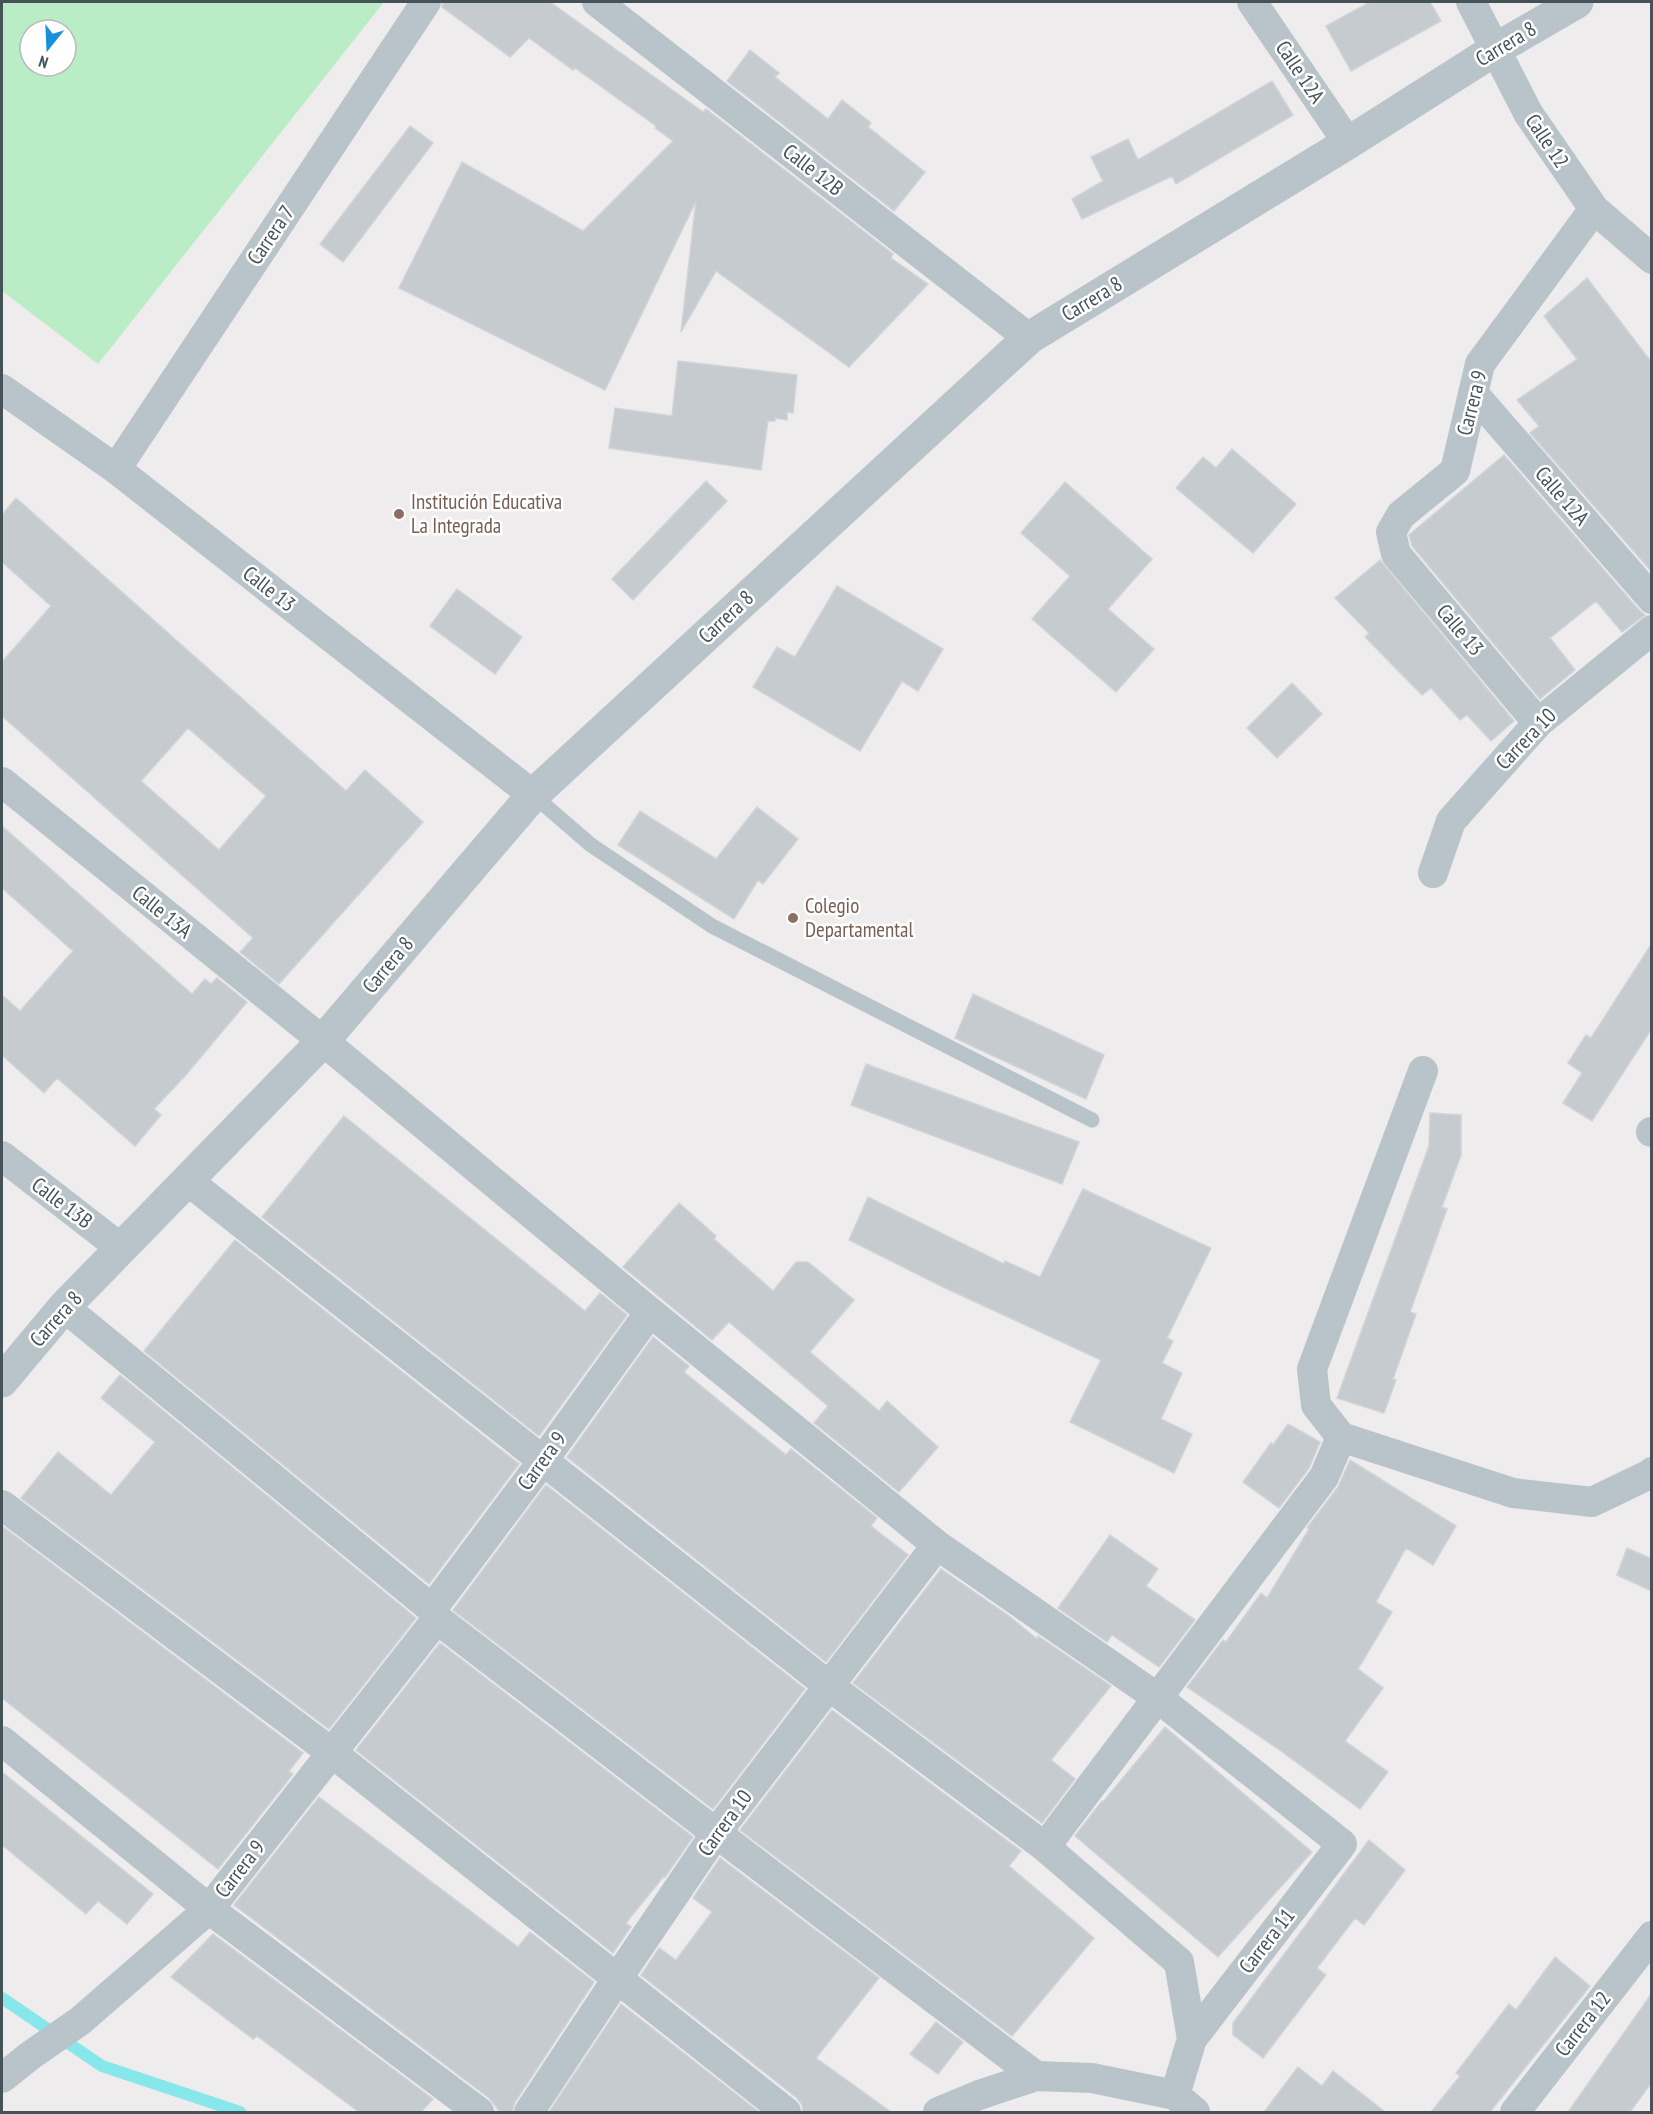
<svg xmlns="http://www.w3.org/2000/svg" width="1653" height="2114" viewBox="0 0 1653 2114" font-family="'PT Sans Narrow',sans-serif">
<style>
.green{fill:#baedc5;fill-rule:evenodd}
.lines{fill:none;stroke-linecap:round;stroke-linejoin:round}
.stream{stroke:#88e7ea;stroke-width:12}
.building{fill:#c6cbcf;stroke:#d0d4d8;stroke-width:1.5;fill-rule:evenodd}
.service{stroke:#b8c4c9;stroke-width:15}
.minor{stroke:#b8c4c9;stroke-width:30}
.tertiary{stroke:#b8c4c9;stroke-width:33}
.education-dot{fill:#8d6e63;stroke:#fff;stroke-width:2}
.labels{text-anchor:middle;stroke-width:5;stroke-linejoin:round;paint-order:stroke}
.street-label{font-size:21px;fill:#455359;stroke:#fff}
.education-label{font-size:21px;fill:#785e54;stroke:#fff;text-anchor:start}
</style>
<rect width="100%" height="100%" fill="#efeced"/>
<path class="green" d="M2,2H384L98,364L2,291ZM30,30H66V66H30Z"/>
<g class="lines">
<path class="stream" d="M2,1998L102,2066L240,2112"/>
</g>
<path class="building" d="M443,2H550L703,112L706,109L893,254L891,258L928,284L849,367L716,271L681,332L696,201L605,390L399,288L462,162L583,231L673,141L655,128L656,126L575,68L573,70L529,38L510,57L442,7Z
M1370,2H1430L1441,21L1351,71L1326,26Z
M750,50L779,73L775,77L828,119L842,100L871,123L868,127L925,172L894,211L727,81Z
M1272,81L1293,115L1176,184L1172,176L1082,219L1072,199L1103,181L1091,157L1128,139L1138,160Z
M410,126L433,143L343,262L320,244Z
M1587,278L1652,363V572L1530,433L1539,426L1517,400L1577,359L1544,316Z
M678,361L797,375L793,413L787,412V420L775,418V421H768L761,470L609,448L615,408L672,416Z
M1232,449L1296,504L1253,553L1176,488L1203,457L1216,468Z
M1504,455L1639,610L1645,615L1622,632L1596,601L1550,638L1575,670L1540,699L1412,546L1409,535Z
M706,481L727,501L633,600L612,579Z
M1065,482L1152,559L1108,609L1154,649L1116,692L1032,619L1070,576L1021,533Z
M16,498L346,791L365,770L423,822L279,984L240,952L253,938L2,716V662L51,606L2,562V515ZM188,728L266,796L219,850L141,781Z
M1380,560L1514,721L1491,741L1467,715L1460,720L1431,688L1422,695L1365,637L1369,633L1335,598Z
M837,586L943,649L918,691L902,681L860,751L753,687L777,647L795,657Z
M457,589L522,637L495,674L430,626Z
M1292,683L1322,714L1277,758L1247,728Z
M757,807L798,839L763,884L758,880L734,919L618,845L640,811L716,859Z
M2,826L192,994L205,979L211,984L217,978L247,1002L185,1076L154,1109L161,1115L135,1146L57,1078L44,1093L2,1055V995L20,1011L73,951L2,888Z
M1652,943V1028L1592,1121L1563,1103L1582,1073L1568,1063L1586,1035L1591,1038Z
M973,994L1104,1055L1086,1099L955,1038Z
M866,1064L1079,1142L1062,1184L851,1105Z
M1430,1113L1461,1115V1155L1442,1207L1447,1209L1410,1312L1416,1314L1393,1379L1396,1380L1384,1413L1337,1398L1429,1146Z
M344,1116L585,1311L600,1293L627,1315L539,1436L262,1217Z
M1083,1189L1211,1248L1167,1338L1173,1341L1162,1363L1182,1373L1161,1419L1192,1434L1174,1473L1070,1422L1101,1360L943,1287L849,1240L868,1197L1004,1264L1005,1261L1040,1277Z
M679,1203L716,1236L714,1239L773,1291L796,1262H808L854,1300L810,1352L879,1411L887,1401L938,1447L899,1492L814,1423L828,1406L729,1322L712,1340L623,1267Z
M235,1240L519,1464L429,1584L144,1351Z
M653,1337L689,1366L684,1372L728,1408L786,1455L791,1449L877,1518L871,1526L908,1555L826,1662L567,1457Z
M120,1375L416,1618L329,1729L21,1498L58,1452L111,1495L155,1442L101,1398Z
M1288,1424L1320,1442L1309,1468L1279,1508L1243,1482L1271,1443L1273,1445Z
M1350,1460L1456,1526L1433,1565L1406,1548L1376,1602L1392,1612L1358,1669L1383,1688L1345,1741L1388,1772L1360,1809L1281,1751L1187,1687L1223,1640L1226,1642L1261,1593L1267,1598L1309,1529L1307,1528L1338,1487Z
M546,1485L805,1689L713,1809L453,1610Z
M2,1526L303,1753L289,1771L293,1774L218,1869L2,1698Z
M1110,1535L1158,1569L1146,1586L1195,1620L1159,1667L1112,1635L1107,1642L1058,1608Z
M1627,1548L1652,1559V1591L1617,1575Z
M941,1569L1009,1616L1037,1639L1038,1636L1111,1686L1051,1760L1075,1779L1042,1823L853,1683Z
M440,1643L693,1837L665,1877L664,1876L626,1923L631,1927L613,1953L356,1750Z
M832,1710L1021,1851L1009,1866L1094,1938L1012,2036L740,1830Z
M1165,1727L1312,1852L1218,1957L1075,1836L1102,1801L1103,1802Z
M2,1772L153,1894L127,1924L98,1901L86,1914L2,1845Z
M319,1797L518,1947L530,1932L594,1982L515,2102L512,2112H500L489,2098L234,1905Z
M1369,1840L1405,1870L1364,1925L1355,1918L1317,1968L1326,1975L1263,2058L1233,2035V2023Z
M720,1858L879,1978L816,2058L891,2112H803L802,2105L797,2098L641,1975L659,1948L676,1960L712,1912L693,1898Z
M213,1934L433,2099L421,2112H359L257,2036L253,2039L171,1977Z
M1555,1957L1590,1986L1490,2112H1431L1460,2076L1456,2073L1509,2004L1516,2010Z
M1652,1993V2082L1630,2112H1568Z
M621,2004L759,2112H549Z
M936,2022L963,2042L938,2074L910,2054Z
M1298,2067L1322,2086L1333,2071L1385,2112H1264Z"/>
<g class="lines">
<path class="service" d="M533,795L591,845L712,926L1092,1120"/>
<path class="minor" d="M597,2L1029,338
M1252,2L1348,143
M1471,2L1528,113L1594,209L1652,259
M2,389L116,469L533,795
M1473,393L1652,599
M116,469L426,2
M1538,723L1396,554L1391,532L1401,515L1455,471L1480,364L1594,209
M2,782L323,1041L650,1312L937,1545L1158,1698L1342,1844L1192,2039
M1433,873L1451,821L1538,723L1652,630
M1651,1132H1652
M2,1156L122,1249
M188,1181L829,1686L1045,1847L1179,1962L1192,2039L1175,2095
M64,1307L432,1609L437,1619L716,1833L1036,2076
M1341,1437L1513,1493L1592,1502L1650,1474L1652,1472
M2,1505L331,1752L786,2112
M432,1609L542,1462L650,1312
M2,1741L209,1909L479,2112
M1045,1847L1324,1477L1341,1437L1316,1405L1312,1369L1423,1071
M2,2078L31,2055L80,2021L209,1909L437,1619
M529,2112L617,1979L716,1833L937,1545
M938,2112L979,2095L1036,2076L1092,2078L1175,2095L1195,2112
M1515,2112L1652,1936"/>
<path class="tertiary" d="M2,1381L64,1307L323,1041L533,795L1029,338L1348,143L1496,49L1577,2"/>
</g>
<g class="education-dot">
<circle cx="399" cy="514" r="6"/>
<circle cx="793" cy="918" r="6"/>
</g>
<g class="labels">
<g class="street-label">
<text transform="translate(1506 44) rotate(-31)" y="7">Carrera 8</text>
<text transform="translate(1300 72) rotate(56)" y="7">Calle 12A</text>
<text transform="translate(1547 141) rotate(56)" y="7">Calle 12</text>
<text transform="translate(813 170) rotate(38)" y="7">Calle 12B</text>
<text transform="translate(271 235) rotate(-56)" y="7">Carrera 7</text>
<text transform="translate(1092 299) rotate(-31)" y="7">Carrera 8</text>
<text transform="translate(1472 403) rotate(-76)" y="7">Carrera 9</text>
<text transform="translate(1562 496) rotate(49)" y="7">Calle 12A</text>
<text transform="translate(269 589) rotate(38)" y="7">Calle 13</text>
<text transform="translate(726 617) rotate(-43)" y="7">Carrera 8</text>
<text transform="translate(1460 630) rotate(50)" y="7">Calle 13</text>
<text transform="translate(1526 739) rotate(-46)" y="7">Carrera 10</text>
<text transform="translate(162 912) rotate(39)" y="7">Calle 13A</text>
<text transform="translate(388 965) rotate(-50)" y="7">Carrera 8</text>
<text transform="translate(62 1203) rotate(37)" y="7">Calle 13B</text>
<text transform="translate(56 1319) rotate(-48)" y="7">Carrera 8</text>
<text transform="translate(542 1461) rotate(-54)" y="7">Carrera 9</text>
<text transform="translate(725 1823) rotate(-54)" y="7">Carrera 10</text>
<text transform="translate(240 1869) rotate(-52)" y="7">Carrera 9</text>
<text transform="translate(1267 1941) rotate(-52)" y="7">Carrera 11</text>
<text transform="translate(1583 2024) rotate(-52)" y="7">Carrera 12</text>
</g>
<g class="education-label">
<text x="411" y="509">Institución Educativa<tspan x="411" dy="24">La Integrada</tspan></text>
<text x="805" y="913">Colegio<tspan x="805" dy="24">Departamental</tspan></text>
</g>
</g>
<rect width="1653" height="2114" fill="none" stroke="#455359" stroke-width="6"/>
<g transform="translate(48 48) rotate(198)"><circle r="28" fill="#ffffff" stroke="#b5babd" stroke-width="1.5"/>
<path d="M0-4.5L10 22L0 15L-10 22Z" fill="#1b90da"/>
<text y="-9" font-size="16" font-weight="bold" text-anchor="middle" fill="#455359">N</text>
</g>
</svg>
